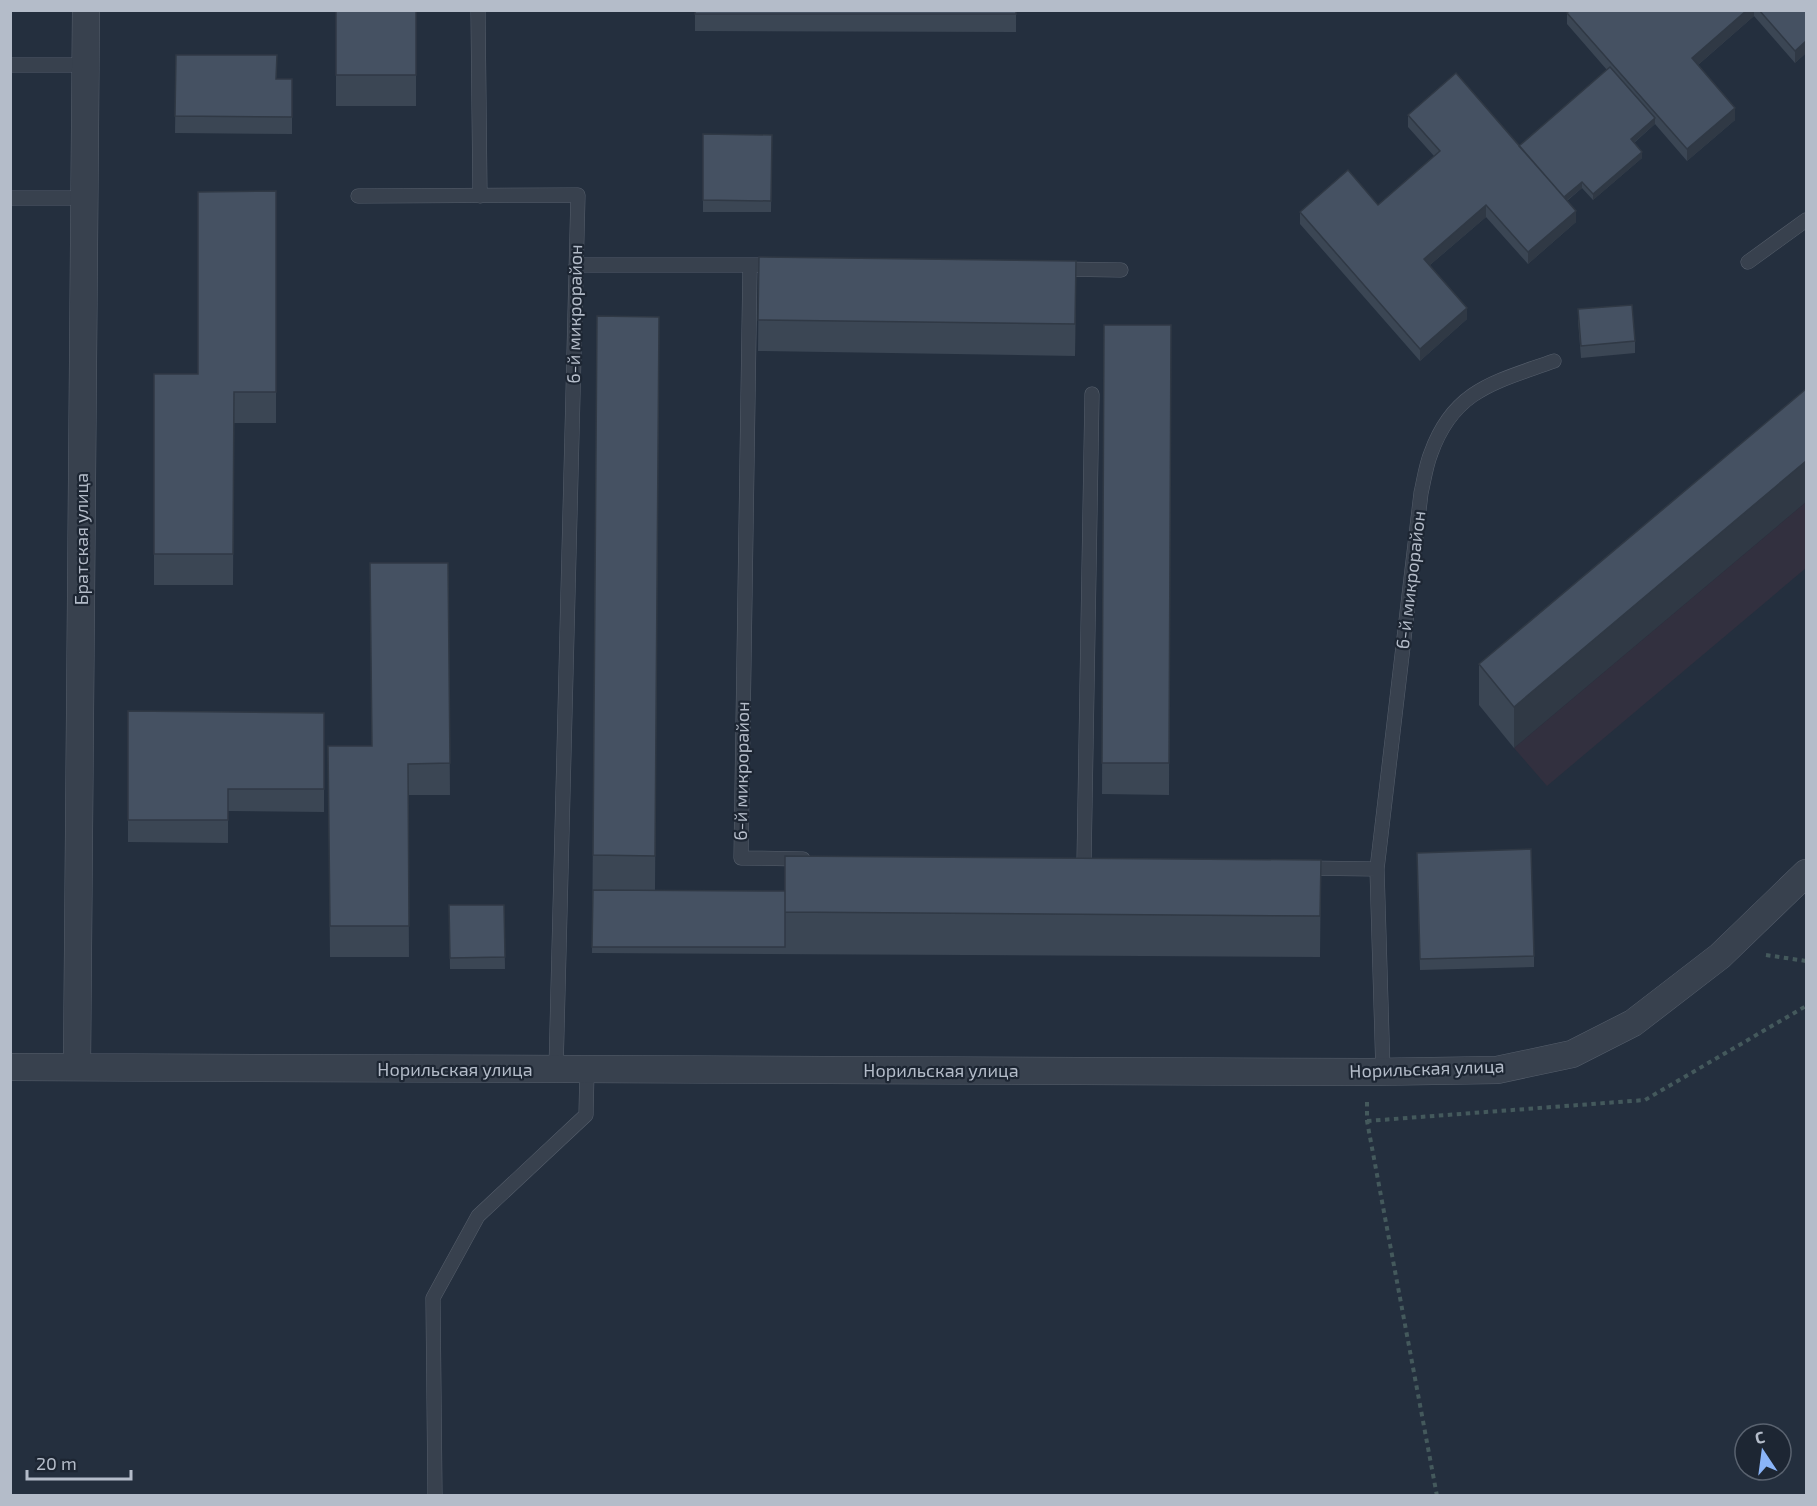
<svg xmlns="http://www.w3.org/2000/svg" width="1817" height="1506" viewBox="0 0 1817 1506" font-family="'Exo 2',sans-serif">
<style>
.medical{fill:#32303f}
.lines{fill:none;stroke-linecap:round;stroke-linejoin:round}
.lane-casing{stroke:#565f6c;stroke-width:15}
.street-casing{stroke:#565f6c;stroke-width:28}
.path{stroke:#44595c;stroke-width:4;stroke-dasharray:4.5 4.5;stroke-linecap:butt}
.lane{stroke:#38414e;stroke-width:14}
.street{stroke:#38414e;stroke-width:27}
.wall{fill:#3b4654}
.shaded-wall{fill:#303945}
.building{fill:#455162;stroke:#303945;stroke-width:1.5}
.labels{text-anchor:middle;stroke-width:4.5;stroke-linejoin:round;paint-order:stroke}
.street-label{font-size:18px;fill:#b4bcc9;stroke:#1d2633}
</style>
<rect width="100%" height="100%" fill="#242f3e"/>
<path class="medical" d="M1806,502V568L1547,786L1514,748Z"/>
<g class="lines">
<defs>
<path id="lane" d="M478,10L480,196
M10,65H86
M358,196L578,195L556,1070
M10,198H85
M1748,262L1806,220
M576,265H760
M750,265L741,858L803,859
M1058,269L1121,270
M1084,863L1092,394
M1302,868L1377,869L1383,1072
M1377,869L1421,493C1424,480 1426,465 1431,453C1454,389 1496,382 1554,361
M435,1496L433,1298L478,1216L586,1115L587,1070"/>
<path id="street" d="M10,1067L1369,1072L1497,1070L1572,1054L1633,1023L1720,956L1806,873
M77,1067L86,10"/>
</defs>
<use href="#lane" class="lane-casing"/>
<use href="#street" class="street-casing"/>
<path class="path" d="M1766,955L1806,961
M1367,1102V1121L1437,1496
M1367,1121L1645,1100L1806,1006"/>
<use href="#lane" class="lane"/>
<use href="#street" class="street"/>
</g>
<path class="wall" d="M336,10H416V106H336Z
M695,10H1016V32L695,31Z
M1570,10H1806V53L1795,63L1754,16L1698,65L1735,120L1687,161L1655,124L1634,143L1642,158L1593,200L1582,188L1567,201L1576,222L1528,264L1486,217L1430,265L1467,319L1420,361L1300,224V212L1378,205L1434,156L1408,127V115L1519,146L1607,70L1567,24V13Z
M176,55L277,79H292V134L175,133Z
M703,134L772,135L771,212H703Z
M276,191V423H234L233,585H154V374H198Z
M759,257L1076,292L1075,356L758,351Z
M1578,309L1635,341V353L1581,358L1578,321Z
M597,316L659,317L655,890L785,891L1321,860L1320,957L592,953Z
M1104,325H1171L1169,795L1102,794Z
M1806,389L1514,748L1479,705V664Z
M448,563L450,795H408L409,957H330L328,746H372Z
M128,711L324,713V812L228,811V843L128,842Z
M1417,865L1534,956V967L1420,970Z
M449,905H504L505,969H450Z"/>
<path class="shaded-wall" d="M1747,10H1754V16L1692,70V58Z
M1806,41V53L1795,63V51Z
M1735,108V120L1687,161V149Z
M1655,118V124L1631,145V139Z
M1642,152V158L1593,200V194Z
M1582,182V188L1561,205V200Z
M1486,205V217L1424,270V259Z
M1576,211V222L1528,264V252Z
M1076,261V292L1075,356V324Z
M1467,308V319L1420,361V349Z
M1806,461V502L1514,748V707Z"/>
<path class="building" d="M336,10H416V75H336Z
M695,10H1016V14H695Z
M1570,10H1747L1692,58L1735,108L1687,149L1567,13Z
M1759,10H1806V41L1795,51Z
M176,55H277L276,79H292V117L175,116Z
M1610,67L1655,118L1631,139L1642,152L1593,194L1582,182L1564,197L1519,146Z
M1456,73L1576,211L1528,252L1486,205L1424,259L1467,308L1420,349L1300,212L1348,170L1378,205L1440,151L1408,115Z
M703,134L772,135L771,201L703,200Z
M276,191V392H234L233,554H154V374H198V192Z
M759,257L1076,261L1075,324L758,320Z
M1632,305L1635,341L1581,346L1578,309Z
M597,316L659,317L655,856L593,855Z
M1104,325H1171L1169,763H1102Z
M1806,389V461L1514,707L1479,664Z
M370,563H448L450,763L408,764L409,926H330L328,746H372Z
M128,711L324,713V789H228V820H128Z
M1531,849L1534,956L1420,959L1417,853Z
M785,856L1321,860L1320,916L785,912Z
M593,890L785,891V947H592Z
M449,905H504L505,957L450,958Z"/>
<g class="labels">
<g class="street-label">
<text transform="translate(575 314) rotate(-89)" y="6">6-й микрорайон</text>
<text transform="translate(82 539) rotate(-90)" y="6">Братская улица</text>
<text transform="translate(1411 580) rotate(-83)" y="6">6-й микрорайон</text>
<text transform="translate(742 771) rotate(-89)" y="6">6-й микрорайон</text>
<text transform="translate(1427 1069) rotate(-2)" y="6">Норильская улица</text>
<text x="455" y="1076">Норильская улица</text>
<text x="941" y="1077">Норильская улица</text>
</g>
</g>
<rect width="1817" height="1506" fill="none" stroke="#b4bcc9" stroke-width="24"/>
<g transform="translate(1763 1452) rotate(347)"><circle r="28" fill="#1d2633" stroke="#59626f" stroke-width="1.5"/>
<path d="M0-4.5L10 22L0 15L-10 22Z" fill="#8ab4f8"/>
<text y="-9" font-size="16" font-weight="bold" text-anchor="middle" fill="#b4bcc9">С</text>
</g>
<path d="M27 1470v9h104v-9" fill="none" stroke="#b4bcc9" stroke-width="3"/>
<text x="36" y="1470" font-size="18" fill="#b4bcc9" stroke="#1d2633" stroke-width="4.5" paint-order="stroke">20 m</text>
</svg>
